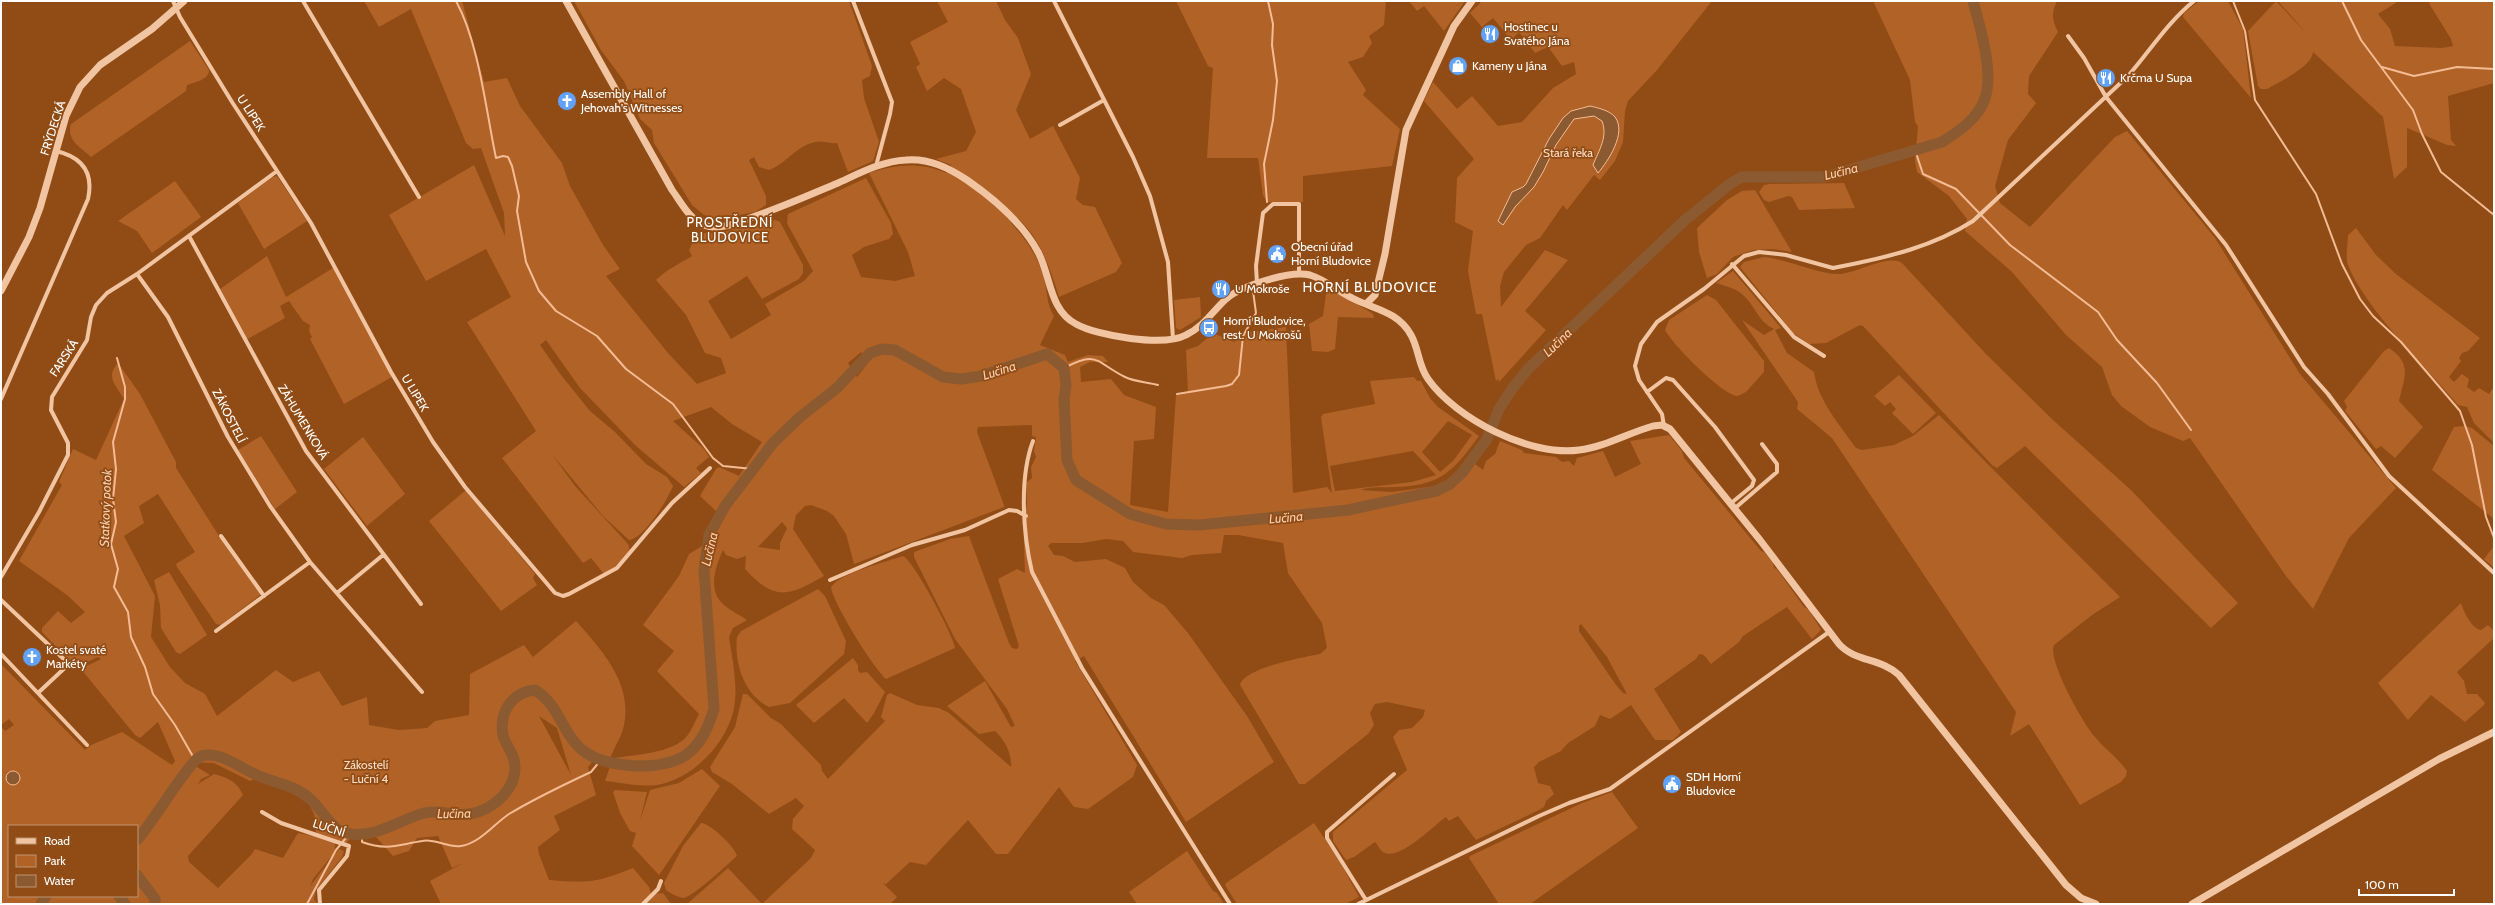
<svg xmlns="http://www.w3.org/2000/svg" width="2495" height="905" viewBox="0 0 2495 905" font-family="Cabin,sans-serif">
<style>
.green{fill:#b06227;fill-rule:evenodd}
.water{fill:#8c5a30;stroke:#f4bc94}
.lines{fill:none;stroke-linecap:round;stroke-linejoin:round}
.stream{stroke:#f4bc94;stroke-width:2}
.river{stroke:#8c5a30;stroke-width:11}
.minor{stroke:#f1c4a2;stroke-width:4}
.tertiary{stroke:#f1c4a2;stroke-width:7}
.labels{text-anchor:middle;stroke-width:3.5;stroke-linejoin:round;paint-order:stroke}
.poi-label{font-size:12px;fill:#fff;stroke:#914c15;text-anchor:start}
.street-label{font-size:12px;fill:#fff;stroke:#914c15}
.park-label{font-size:12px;fill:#fcdfc9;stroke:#914c15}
.water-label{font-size:13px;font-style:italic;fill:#f8d0b2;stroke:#914c15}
.neighbourhood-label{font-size:13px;letter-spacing:1px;fill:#fff;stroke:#914c15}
.quarter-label{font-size:14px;letter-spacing:1px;fill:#fff;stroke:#914c15}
</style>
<rect width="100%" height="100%" fill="#914c15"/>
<path class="green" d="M364,1H462L484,82L507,78L520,106L562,163L570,186L603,245L620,269L606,276L668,353L697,384L726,373L721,358L705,353L686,315L656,280C667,269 679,264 692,256L689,250L697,233H721L749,224L760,226L775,220L780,222L803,265V273L799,279L762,299L747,276L708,301L731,339L771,315L765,304L804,281L813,271L787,223L788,214L866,178L891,223L893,234L889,239L864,247L852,255L861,277L895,281L915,276L908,252L869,173C898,164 919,162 947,173L951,165L936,159L966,151L976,132L961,89L944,78L927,91L916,67L920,64L910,42L948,22L937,1H996L1005,20L1018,38L1031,74L1016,110L1030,139L1053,126L1080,178L1076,199L1083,205L1095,207L1122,263L1116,272L1059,297C1050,267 1038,232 1011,213V223C1026,239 1038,257 1044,278C1048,292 1046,304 1054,316L1040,345L1065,355L1068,362L1088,355L1103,356L1108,362H1090L1080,367L1081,382L1111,379L1124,395L1156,407L1154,439L1134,441L1130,505L1168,512L1176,395L1188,393L1186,350L1198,346L1213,333L1234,342L1249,332L1286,327L1293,493L1327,487L1332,493L1321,417L1323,414L1375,404L1370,381L1414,377L1417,381H1421L1430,398L1438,407L1479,436C1453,472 1440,486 1394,487C1383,488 1370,486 1361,490L1391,492L1444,485L1470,460L1483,470L1486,461L1495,454L1500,441L1522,450L1524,453L1556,457L1562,462L1569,461L1574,466L1577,458L1603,451L1615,477L1641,464L1630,441L1669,435L1682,451L1684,458L1761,551L1764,552L1773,563L1774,568L1777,569L1804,607L1809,610L1821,630L1812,639L1787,607L1743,636L1739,642L1711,664L1704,655L1699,654L1696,659L1654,689L1681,732L1673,740H1655L1631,705L1610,719L1600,715L1595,726L1568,743L1561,751L1539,762L1534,767L1538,783L1550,786L1554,794L1546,801L1544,807L1539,810L1476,840L1458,816L1449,821L1446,817C1433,826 1399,862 1383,852C1380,850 1378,845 1375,842L1354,857L1346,860L1333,841V832L1407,770L1393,737L1399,730L1412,728L1423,717L1425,710L1387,702L1375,704L1370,713L1374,725L1368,734L1305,784H1299L1240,685C1244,668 1304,657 1320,654L1327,648L1322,623L1288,573L1283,543L1238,535H1224L1221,553L1192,555L1182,558L1133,552L1123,541L1106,539L1083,543H1051L1048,546L1054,555L1063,556L1075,562L1106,559L1125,568L1133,582L1151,598L1164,605L1188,633L1247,716L1274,762L1186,822L1084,656L1075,661L1137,765L1133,777L1088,809L1074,807L1059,787L1008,854H996L968,820L926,865L910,862L886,884L883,883L897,897L890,904H687L728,868L762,904L811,858L815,850L792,829L793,819L804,806L796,798L769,814L732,784L712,772L710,767L735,727L743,694H747L771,718L781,724L821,765L822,771L828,779L885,721L881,717L887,695L890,693L917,705L939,708L949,713L1011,767C1012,754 1005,740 995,731L979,734L947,706L985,681L1011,727L1015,726L1007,709L955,639L914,557V552L950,539L969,536L1009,643L1012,648L1017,649L1019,646L998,579L1017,569L1025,573L1023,519L1027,504L1026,483L1032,478L1031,467L1036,457L1034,451L1036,437L1032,436V425L978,427L977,432L1004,505V507L854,564L846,534L834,516L827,511L811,505L805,506L796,515L793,529L824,576C789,596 775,602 745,569L746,556L737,559L726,555L723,550C716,565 708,588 721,602C727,609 740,615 747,620L733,628L729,637C732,657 737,680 735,701C732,737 698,775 662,784C644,788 623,783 605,781L613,758C634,755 674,753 687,736C692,730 695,721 699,714L657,671L674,651L643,625L679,576L689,554L702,546L717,512L700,496L716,469L719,467L739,476L762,442L732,424L711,407L673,421L704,449L709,457L696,468L701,473L684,487L635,445L580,388L546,340L540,345L561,375L590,411L615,432L646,464L667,477L673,486C668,499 644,539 629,540L603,516L551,453L575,486L628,544L630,551L615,568L604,574L591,558L583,563L502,458L536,431L467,322L511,297L486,249L426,281L389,215L474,165L505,236L504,213L481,148L473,149L466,143L411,9L379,27ZM861,352L867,364L857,377L848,363ZM1448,421L1472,435L1453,461L1440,472L1422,452ZM1413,451L1436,475L1412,482L1335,491L1330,466ZM782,522L787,528L780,543V550L758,547ZM1581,624L1607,657L1627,694L1623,693L1616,685L1579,631V626Z
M574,1H849L872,66L870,76L862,80L864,98L879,142L873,161L848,172L837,143C830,144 822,140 815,142C796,146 786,164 769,170L759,167L754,157L749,160L766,196V205L755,212L718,219L704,215L692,205L654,143L652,130L640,119L624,81L601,50Z
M1176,1H1386L1384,25L1369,36L1372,43L1363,57L1348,62L1366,90L1363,95L1400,129L1392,166L1303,176V202H1267L1263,195L1258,158H1207L1213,68L1208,66Z
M1409,1H1465L1444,31L1424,6L1417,11Z
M1482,1H1712L1657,70L1628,101L1625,111L1623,142L1615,161L1600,180L1594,175L1567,210L1563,205L1540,238L1526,245L1504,272L1500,286L1501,307L1545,250L1568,260L1525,311L1546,330L1499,382L1498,379L1496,381L1482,314H1476L1468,271L1473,231L1455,222L1457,178L1474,159L1424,101L1433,82L1457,109L1472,96L1498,126L1522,122L1553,88L1576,74L1574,62L1562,66L1548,47L1535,53L1519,32L1511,40L1493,18L1482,27L1470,13Z
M1873,1H2057C2051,14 2052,19 2058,32L2029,76L2028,94L2036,103L2008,140L1995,186L2000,203L2030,227L2115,137L2127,131L2215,238L2300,374L2396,488L2349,538L2313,609L2286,576L2190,438L2183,441L2150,427L2121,406L2112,395L2102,367L2066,335L2012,272L1965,231L1967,219L1949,196L1917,172L1915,161L1918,126L1915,122L1910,80Z
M2199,1H2228L2243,29L2251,98L2183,17L2184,13Z
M2276,1L2307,34L2278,1H2399L2378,14L2390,29L2395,46L2442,48L2453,46L2451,39L2430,5L2429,1H2494V83L2448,96L2451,140L2456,146L2447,145L2407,128V167L2394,179L2383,117L2313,52C2312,67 2280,81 2267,89H2261L2258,86L2248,31Z
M190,41L209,70C209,80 195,82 187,85L186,91L91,157C80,147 66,140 71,124Z
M277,176L307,221L264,249L238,203L272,177Z
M175,181L201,217L152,253L137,231L118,221Z
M1844,183L1855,208L1799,210L1792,197L1788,196L1769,202L1764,200L1759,192L1764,185L1770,184Z
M1755,190L1792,252L1773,249L1753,250L1733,257L1717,274L1707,278L1699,252L1697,228L1727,200L1742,191Z
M2356,228L2376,255L2396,274L2480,338L2468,351L2462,353L2459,358L2461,361L2449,377L2454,382L2462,374L2469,379L2467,387L2474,392L2479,388L2489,394L2494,387V443L2474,423L2467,407L2458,405C2427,368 2365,309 2348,265C2345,257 2348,244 2348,235Z
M267,256L286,297L333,268L392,377L344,404L310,339L312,337L309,331L310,325L303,321L289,301L280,306L285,318L246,340L220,289Z
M1764,257C1787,259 1820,275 1840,274C1858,273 1887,254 1902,263L1986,354L2053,420L2131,490L2238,603L2211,628L2025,446L1997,468L1992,465L1863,326L1860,325L1826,343L1809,344L1793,333L1740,267L1744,262Z
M1733,271L1781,328L1775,330L1787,353L1814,372C1818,401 1840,425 1856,448L1862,450L1894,445L1913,436L1939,415L2120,597L2092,615L2054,645L2036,642L2054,645C2047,660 2084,725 2095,737C2104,748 2119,759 2127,771L2126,776L2121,782L2080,805L2029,724L2010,736L2016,712L1832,438L1797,409L1798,402L1742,320L1764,335L1774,329C1758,322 1755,305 1742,294C1735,288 1725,286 1716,283Z
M1327,287C1342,297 1360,305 1373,314L1374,318L1338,317L1335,349L1328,352L1312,351L1309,324L1323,316Z
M1707,295L1716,300L1764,361V372L1746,392L1738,396C1723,396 1672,344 1665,330L1669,320Z
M1200,297L1201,317L1180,330L1176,328L1174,300Z
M2389,348C2413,364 2404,378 2399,401L2423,427L2395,458L2381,446L2376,449L2345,411L2347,407L2344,401L2384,351Z
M118,363L140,394L176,462V468L219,536L218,538H220L261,594L221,625L216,624L177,567L176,564L195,552L158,494L139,506L144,523L124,536L155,596L151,637L170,667L185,683L205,694L217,716L276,670L293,682L319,671L342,706L367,697L369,725L399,730L427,728L435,721L469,715L470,674L524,645L533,657L576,621C602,650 635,686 623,729C620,740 612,750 609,763L600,761L597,756L588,767L596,795L554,816L560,830L538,847L539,854L549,880C588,883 596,883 633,868L649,887L651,894L663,893L671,904H441L430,881L463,863L452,868L438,836L417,838L409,851L393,856L376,837L353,836L346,843L335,844V852L313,879L310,886L339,849L344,851L342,857L316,890L314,899L317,904H1V726L5,731L14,725L9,719L1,725V664L85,750L91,745L122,732L172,765L175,761L158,722L140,738L135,735L81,669L101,659L98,657L83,664H73L42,632V628L58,611L71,623L85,612L67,595L19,561L62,485L59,482L73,449L96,460L124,399C116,385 105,377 118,363ZM539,716L557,728L571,775ZM189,762L214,763L250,781L263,775C281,784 306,792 314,814C317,823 312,827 319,837L298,833L283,858L255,849L251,855L218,888L189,862L188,856L243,795C237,781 228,778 214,774L198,784L201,779L210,775ZM9,826H137V896H9Z
M1899,375L1936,413L1913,434L1892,413L1896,409L1890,402L1885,406L1874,396Z
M2464,426L2472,428L2494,446V519L2432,470L2454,427Z
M261,436L297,492L275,509L238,450Z
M363,437L405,494L367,526L324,469Z
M466,490L535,574L533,578L537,585L501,611L429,521Z
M2494,546V568L2484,559Z
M903,556C912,558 954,636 955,648L886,679C872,666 835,606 831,588C836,574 889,561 903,556Z
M169,572L207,635L180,654L176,652L161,628L160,605L154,580Z
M818,589L825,596L846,641L844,654L790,703L769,707C744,695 734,663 737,637L741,631Z
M2461,603C2464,612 2471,628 2481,630L2488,625L2494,631V638L2457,672L2464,681L2467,694H2477L2485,703L2484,705L2465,722L2431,695L2408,720L2378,683Z
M853,658L858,665V670L860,673L867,672L885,692L874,713L867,723L844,698L814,723L796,705Z
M702,769L720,786L659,875L632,846L636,833L630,831L620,813L613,792L615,790L647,792L640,821L650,790L679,783Z
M1612,792L1638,828L1530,904H1499L1469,858L1470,856L1582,803Z
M701,823C710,823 735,847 737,856C728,864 692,898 683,898C677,897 670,893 666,890L664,883L683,846Z
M1314,823L1339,860L1359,897L1345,904H1237L1225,885L1226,883Z
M1187,851L1213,891L1217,893L1224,904H1137L1129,892Z"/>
<path class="water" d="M1590,106C1598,108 1609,110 1615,117C1627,133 1608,161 1598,173L1593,165C1599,150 1608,137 1602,121L1594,116L1574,119L1556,145L1543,172L1534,187L1515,207L1503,225L1498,221L1512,192L1523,187L1526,184L1549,139L1563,118L1571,111Z
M6 778a7 7 0 1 1 14 0a7 7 0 1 1-14 0Z"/>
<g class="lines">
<path class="stream" d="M456,1C479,43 486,111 496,158L503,156L508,157L512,166L519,196L517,211L526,262L539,291L556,311L597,336L626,369L673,404L713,458L723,466L753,469
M2233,1L2245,31L2255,100L2316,194L2342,264L2360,299L2373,316L2401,342L2460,411L2472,445L2486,517L2494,538
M2342,1L2361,40L2413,110L2422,134L2441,172L2494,215
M2382,67L2414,76L2457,67L2494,69
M1915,150L1923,174L1956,189L2010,245L2098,312L2117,340L2157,383L2191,430
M1267,202L1264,164L1273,120L1277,81L1272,45L1273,24L1268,1
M117,358L125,387V399L113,442L116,469L113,499L116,522L111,544L118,569L114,587L128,612L131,637L145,667L153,694L175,725L195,760
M1064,368C1098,350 1095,362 1125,377C1135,382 1148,382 1158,385
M1177,394L1226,386L1232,384L1239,375L1243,336L1256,313L1253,291
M362,834V842C387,851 397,845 422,841C434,838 448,848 461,846C480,843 494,824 509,814C536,798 563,785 591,772L600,761
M307,904L336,850L350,833"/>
<path class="river" d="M137,840C158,815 173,786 194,762C197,758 202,755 207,755C224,754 242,769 257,775C275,783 294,785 309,798C322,808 330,829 346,833C373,840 399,820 424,813C439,809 454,817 469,814C494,810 520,787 514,760C512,751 505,744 503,735C499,712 512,692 535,690C560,706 560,729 579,747C600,768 654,771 681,758C700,748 708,728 714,709L704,570L709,535L725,506L773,443L800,417L837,388L870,353L882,349L895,350L943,377L961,379L981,376L1047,354L1064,368L1066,386L1064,399L1067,460L1076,480L1130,514L1166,524L1199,525L1348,510L1436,491L1450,484L1462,473L1487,439L1499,409L1512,389L1528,369L1684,221L1731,183L1742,177H1825L1942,142C1958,132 1977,119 1984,101C1995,75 1980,27 1973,1
M137,875L155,899V904
M119,896L125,904
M41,904L46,896"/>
<path class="minor" d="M173,1L180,17L232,102L311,223L391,372L433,442L465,487L555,593L563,596L569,594L617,568L672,503L710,468
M303,1L419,197
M853,1L892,102L890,114L876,166
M1054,1L1133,157L1150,196L1168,262L1173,339
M2068,36L2084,58L2106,97L2226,245L2304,367L2328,394L2389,476L2494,573
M1060,125L1104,100
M189,236L306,451L421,604
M1732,264L1794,337L1824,356
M137,274L168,317L228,437L270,506L310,562L422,692
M1257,284L1256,266L1263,213L1273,204H1299V274
M1647,392L1666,378L1673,380L1715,427L1754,480L1752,486L1730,504
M1,399L88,199C94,172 82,157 56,151
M1664,426L1662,414L1639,380L1635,366L1641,344L1657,322L1704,289L1744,256L1759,252L1786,255L1833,268L1843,266C1889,257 1934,246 1973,221L2128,76C2150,51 2167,23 2194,1
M1033,441C1019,478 1023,534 1032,572L1082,668L1230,904
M1734,509L1777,472V464L1762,444
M221,536L264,596
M1,577L39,512L68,455V443L51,410L52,397L87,340L91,317L96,305L107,293L137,274L277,171
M830,580L912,545L965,530L1009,510L1017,511L1026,516
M337,593L383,555
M1,600L69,664L39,692
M216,631L310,562
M1,654L87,745
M262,812L281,823L349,846L347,856L319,890L320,904
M1366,900L1327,838V832L1394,774
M643,904L658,889L661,881
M1358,904L1539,816L1569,803L1610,789L1829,632"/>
<path class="tertiary" d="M566,1L672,190C681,202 689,219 704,225C718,231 736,223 750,218C780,208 809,195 838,183C860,173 882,161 906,160C929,158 949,168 967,180C993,198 1023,224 1038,252C1051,276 1049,310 1076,324C1097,336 1164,347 1186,335C1203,327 1213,311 1226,299C1241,286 1290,270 1310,275C1326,280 1337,291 1352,298C1373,309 1398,311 1411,335C1419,349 1418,365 1428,379C1456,419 1531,457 1579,450C1605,447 1628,433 1653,426L1662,425L1670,429L1760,540L1839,644C1855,662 1881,658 1899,675L2066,885L2081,898L2096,904
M1,291L29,237L40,208L66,116L80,87L100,65L152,29L184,1
M1367,303L1375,295L1385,254L1406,130L1454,26L1472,1
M2192,904L2439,759L2494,732"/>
</g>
<defs>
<symbol id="restaurant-disc" viewBox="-11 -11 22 22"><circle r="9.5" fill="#62a2ff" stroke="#914c15"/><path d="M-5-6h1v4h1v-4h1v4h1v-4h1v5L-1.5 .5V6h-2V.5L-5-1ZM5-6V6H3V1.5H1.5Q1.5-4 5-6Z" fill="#fff"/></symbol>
<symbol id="shop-disc" viewBox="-11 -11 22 22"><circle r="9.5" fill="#62a2ff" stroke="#914c15"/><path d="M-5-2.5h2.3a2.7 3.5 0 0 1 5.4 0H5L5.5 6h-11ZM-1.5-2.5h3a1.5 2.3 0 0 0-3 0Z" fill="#fff"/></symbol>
<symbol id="church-disc" viewBox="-11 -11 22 22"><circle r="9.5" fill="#62a2ff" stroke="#914c15"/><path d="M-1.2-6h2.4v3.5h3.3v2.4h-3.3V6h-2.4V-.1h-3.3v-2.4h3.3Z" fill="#fff"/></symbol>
<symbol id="civic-disc" viewBox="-11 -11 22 22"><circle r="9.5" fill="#62a2ff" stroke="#914c15"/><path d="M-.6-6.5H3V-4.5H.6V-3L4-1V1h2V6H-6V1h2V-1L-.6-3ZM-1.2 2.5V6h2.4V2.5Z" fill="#fff"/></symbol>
<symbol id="bus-disc" viewBox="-11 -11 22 22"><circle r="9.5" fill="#62a2ff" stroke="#914c15"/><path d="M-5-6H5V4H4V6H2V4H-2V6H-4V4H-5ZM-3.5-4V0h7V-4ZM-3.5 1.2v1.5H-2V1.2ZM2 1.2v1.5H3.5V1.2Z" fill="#fff"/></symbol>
</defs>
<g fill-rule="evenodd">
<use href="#restaurant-disc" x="1479" y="23" width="22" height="22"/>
<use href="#shop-disc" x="1447" y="55" width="22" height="22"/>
<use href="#restaurant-disc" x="2095" y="67" width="22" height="22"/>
<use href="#church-disc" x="556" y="90" width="22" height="22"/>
<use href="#civic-disc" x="1266" y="243" width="22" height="22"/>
<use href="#restaurant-disc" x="1210" y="278" width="22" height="22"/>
<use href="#bus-disc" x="1198" y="317" width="22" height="22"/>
<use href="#church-disc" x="21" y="646" width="22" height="22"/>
<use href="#civic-disc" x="1661" y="773" width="22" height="22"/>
</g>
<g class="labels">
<g class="poi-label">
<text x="1504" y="31">Hostinec u<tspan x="1504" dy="14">Svatého Jána</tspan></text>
<text x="1472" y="70">Kameny u Jána</text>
<text x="2120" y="82">Krčma U Supa</text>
<text x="581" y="98">Assembly Hall of<tspan x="581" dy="14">Jehovah's Witnesses</tspan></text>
<text x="1291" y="251">Obecní úřad<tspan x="1291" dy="14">Horní Bludovice</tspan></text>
<text x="1235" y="293">U Mokroše</text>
<text x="1223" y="325">Horní Bludovice,<tspan x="1223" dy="14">rest. U Mokrošů</tspan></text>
<text x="46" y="654">Kostel svaté<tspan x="46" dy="14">Markéty</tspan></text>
<text x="1686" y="781">SDH Horní<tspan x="1686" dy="14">Bludovice</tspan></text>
</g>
<g class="street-label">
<text transform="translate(251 113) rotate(57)" y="4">U LIPEK</text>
<text transform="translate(53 128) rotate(-72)" y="4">FRÝDECKÁ</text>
<text transform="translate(64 358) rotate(-57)" y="4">FARSKÁ</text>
<text transform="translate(415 393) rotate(59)" y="4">U LIPEK</text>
<text transform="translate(229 416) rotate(63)" y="4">ZÁKOSTELÍ</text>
<text transform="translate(303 422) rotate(59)" y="4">ZÁHUMENKOVÁ</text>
<text transform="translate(329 828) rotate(18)" y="4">LUČNÍ</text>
</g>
<g class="park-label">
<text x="1568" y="157">Stará řeka</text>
<text x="366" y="769">Zákostelí<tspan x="366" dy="14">- Luční 4</tspan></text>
</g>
<g class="water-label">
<text transform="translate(1841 171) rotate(-14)" y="5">Lučina</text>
<text transform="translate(1557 342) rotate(-44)" y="5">Lučina</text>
<text transform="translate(999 370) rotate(-18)" y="5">Lučina</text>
<text transform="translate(105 508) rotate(-88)" y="5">Statkový potok</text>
<text transform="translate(1286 517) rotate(-5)" y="5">Lučina</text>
<text transform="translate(709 549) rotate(-77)" y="5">Lučina</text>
<text transform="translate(454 813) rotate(-1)" y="5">Lučina</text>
</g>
<g class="neighbourhood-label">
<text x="730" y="227">PROSTŘEDNÍ<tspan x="730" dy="15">BLUDOVICE</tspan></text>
</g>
<g class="quarter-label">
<text x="1370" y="292">HORNÍ BLUDOVICE</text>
</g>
</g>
<rect width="2495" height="905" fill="none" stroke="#ffffff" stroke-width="4"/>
<rect x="8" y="825" width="130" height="72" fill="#914c15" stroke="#bd9473"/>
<rect x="16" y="838" width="20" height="6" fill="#f1c4a2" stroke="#bd9473"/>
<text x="44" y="845" font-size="12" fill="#ffffff">Road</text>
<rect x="16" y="855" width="20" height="12" fill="#b06227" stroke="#bd9473"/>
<text x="44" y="865" font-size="12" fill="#ffffff">Park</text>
<rect x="16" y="875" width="20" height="12" fill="#8c5a30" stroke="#bd9473"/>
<text x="44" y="885" font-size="12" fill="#ffffff">Water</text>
<path d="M2359 889v6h95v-6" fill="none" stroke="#ffffff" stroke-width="2"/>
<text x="2365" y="889" font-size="12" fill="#ffffff" stroke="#914c15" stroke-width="3" paint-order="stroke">100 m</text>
</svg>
